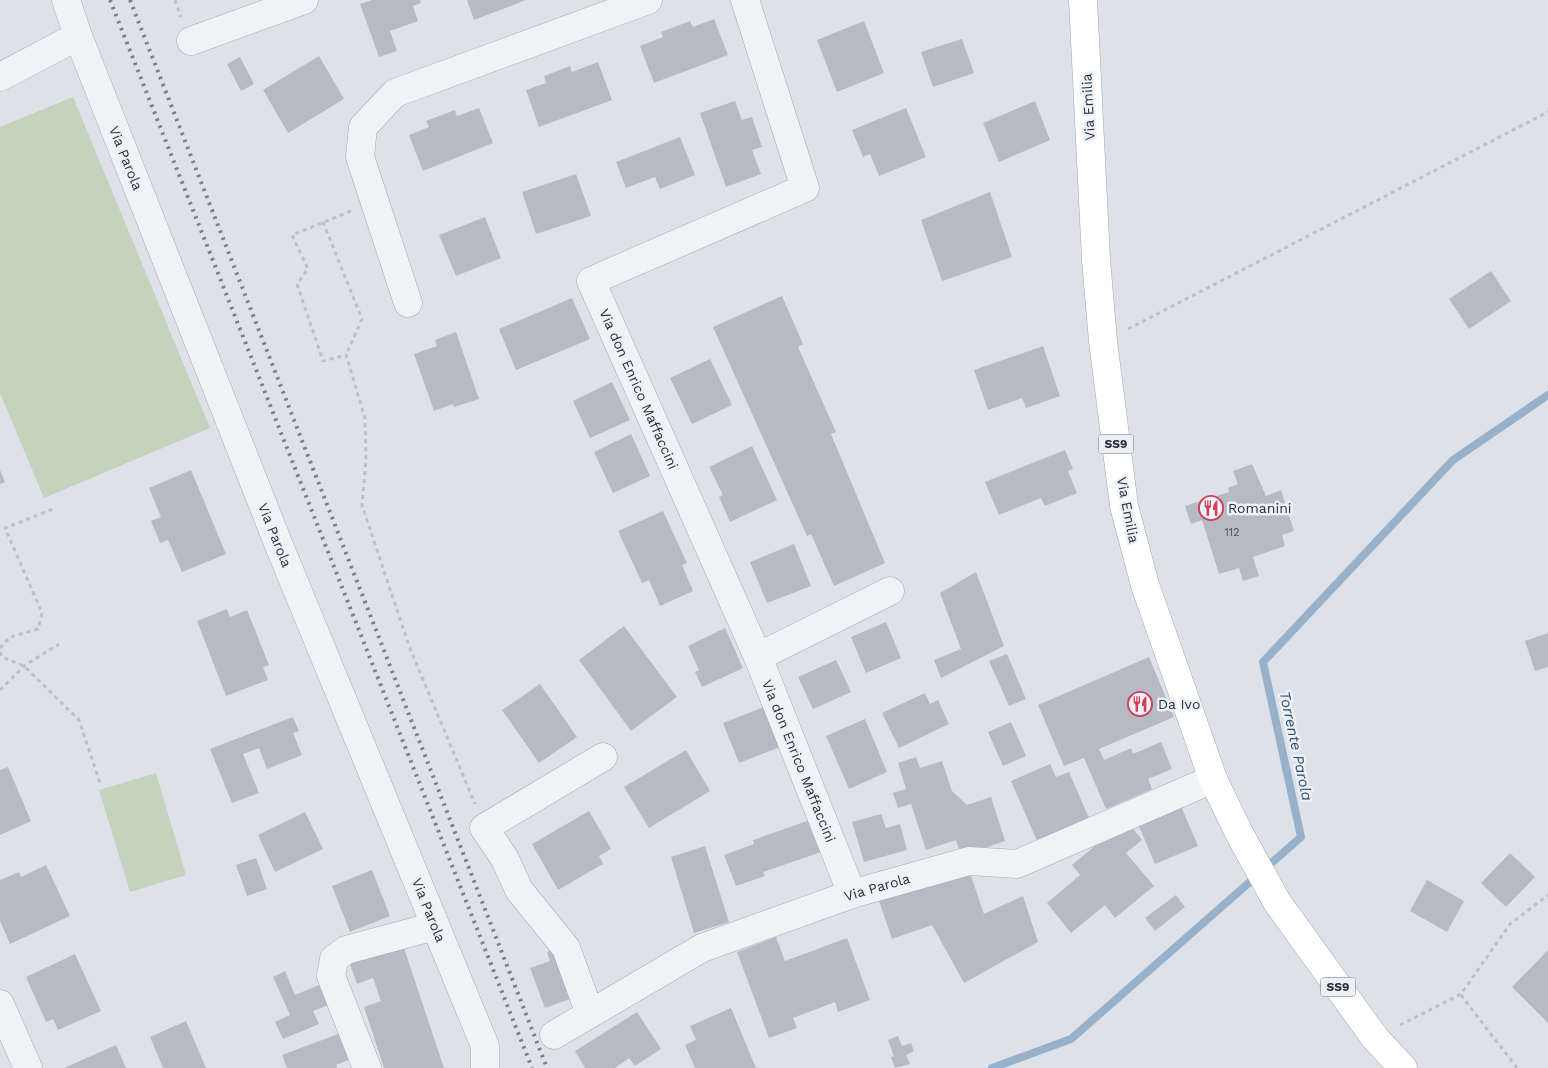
<svg xmlns="http://www.w3.org/2000/svg" width="1548" height="1068" viewBox="0 0 1548 1068" font-family="'Work Sans',sans-serif">
<style>
.green{fill:#c4d2be}
.lines{fill:none;stroke-linecap:round;stroke-linejoin:round}
.stream{stroke:#97b1ca;stroke-width:8}
.building{fill:#b5bbc5}
.minor-casing{stroke:#a3a9b2;stroke-width:29}
.major-casing{stroke:#9ca7b4;stroke-width:29}
.path{stroke:#bbc0c6;stroke-width:3;stroke-dasharray:4 4;stroke-linecap:butt}
.minor{stroke:#f0f3f6;stroke-width:28}
.major{stroke:#fff;stroke-width:28}
.rail{stroke:#768292;stroke-width:4;stroke-dasharray:2.5 5;stroke-linecap:butt}
.labels{text-anchor:middle;stroke-width:5;stroke-linejoin:round;paint-order:stroke}
.number-label{font-size:11px;fill:#4a5360}
.shield{fill:#edf1f6;stroke:#626a76;stroke-width:1}
.shield-label{font-size:12px;font-weight:bold;fill:#26303f}
.street-label{font-size:14px;fill:#26303f;stroke:#edf1f6}
.poi-label{font-size:14px;fill:#26303f;stroke:#edf1f6;text-anchor:start}
.water-label{font-size:15px;font-style:italic;fill:#2f5074;stroke:#edf1f6}
</style>
<rect width="100%" height="100%" fill="#dee2e8"/>
<path class="green" d="M73,97L210,428L44,498L0,393V127Z
M156,773L186,875L130,892L99,790Z"/>
<g class="lines">
<path class="stream" d="M992,1068L1071,1039L1301,837L1263,662L1453,460L1548,395"/>
</g>
<path class="building" d="M372,0H420L421,3L413,6L418,21L390,31L397,51L379,57L360,4Z
M467,0H526L474,20Z
M714,19L728,55L654,83L640,46L663,37L661,32L690,21L693,27Z
M864,21L884,73L837,92L817,40Z
M962,39L974,73L933,87L921,52Z
M319,56L344,99L288,133L263,90Z
M240,57L254,84L241,91L227,64Z
M598,62L612,100L539,127L526,90L546,83L544,76L570,66L572,72Z
M735,101L742,120L752,117L762,147L752,150L761,174L726,187L700,113Z
M1035,101L1050,140L999,162L983,123Z
M479,108L493,143L423,171L409,135L429,127L426,121L455,110L457,116Z
M906,108L926,157L879,176L870,154L863,157L852,130Z
M680,137L695,175L660,189L655,177L626,188L616,162Z
M576,174L591,216L536,234L522,192Z
M990,192L1012,257L942,281L921,220Z
M485,217L501,258L456,276L439,235Z
M1491,271L1511,301L1469,329L1449,299Z
M782,296L803,344L798,347L836,432L831,434L885,563L834,586L811,534L807,536L713,327Z
M572,298L590,339L516,370L499,329Z
M456,332L479,399L454,407L453,404L434,411L414,354L437,346L435,340Z
M1043,346L1060,396L1026,408L1022,398L988,410L974,370Z
M710,359L732,405L692,424L670,378Z
M612,382L630,420L590,438L573,401Z
M631,434L650,476L613,493L594,452Z
M752,446L777,500L730,522L719,497L723,495L709,467Z
M1065,450L1073,469L1068,471L1077,493L1045,506L1041,498L999,515L985,482Z
M1252,464L1266,496L1281,490L1294,531L1282,535L1285,546L1253,557L1259,576L1243,581L1239,568L1219,574L1202,520L1191,524L1185,506L1229,492L1228,488L1238,484L1233,471Z
M0,470L5,482L0,484Z
M191,470L226,554L182,572L168,540L160,543L151,521L161,517L149,488Z
M663,511L687,563L682,565L693,591L660,606L649,580L642,583L618,531Z
M794,544L811,586L767,603L750,562Z
M976,572L1004,646L941,678L934,660L961,649L940,593Z
M227,609L230,617L247,610L269,665L263,667L268,680L226,696L197,621Z
M886,622L901,658L866,673L851,637Z
M624,626L677,697L631,731L579,660Z
M725,628L743,668L702,687L695,672L699,670L688,646Z
M1548,633V667L1535,671L1525,641Z
M1007,654L1026,699L1009,706L989,661Z
M1149,657L1174,717L1099,749L1104,760L1131,748L1133,754L1161,742L1172,769L1148,779L1152,789L1106,809L1084,758L1064,766L1038,705Z
M836,660L851,692L813,709L798,677Z
M540,684L577,737L539,763L502,710Z
M925,693L930,704L938,700L949,724L899,748L882,713Z
M764,707L780,747L739,763L723,723Z
M293,717L299,731L293,733L302,755L267,769L259,748L243,754L259,793L232,803L210,749Z
M865,719L887,772L849,789L826,736Z
M1011,722L1026,756L1003,766L988,732Z
M686,750L710,791L649,828L624,787Z
M916,757L920,768L942,761L952,791L967,805L991,797L1005,841L961,856L956,840L926,850L911,804L898,808L893,793L906,789L898,763Z
M1050,764L1056,777L1069,772L1089,818L1037,841L1011,781Z
M8,767L31,821L0,835V770Z
M1181,806L1198,846L1155,864L1138,824Z
M589,811L611,849L599,856L603,864L558,890L532,844Z
M305,812L323,849L275,872L258,835Z
M881,814L886,828L900,824L907,850L864,862L852,822Z
M816,818L827,850L763,872L765,876L736,886L724,855L754,844L753,840Z
M1126,820L1142,840L1126,853L1154,886L1115,918L1105,905L1071,933L1047,903L1080,875L1072,865Z
M705,846L729,922L694,933L671,857Z
M1510,853L1535,877L1506,907L1481,883Z
M256,858L267,889L247,896L236,865Z
M46,865L70,916L10,944L0,921V880L19,872L21,877Z
M968,867L984,914L1023,896L1038,942L964,983L932,925L892,939L878,898Z
M372,870L390,916L350,932L332,886Z
M1427,880L1464,901L1447,932L1410,911Z
M1176,895L1185,907L1155,931L1145,918Z
M776,937L785,961L847,938L870,1000L838,1012L835,1002L793,1018L797,1028L769,1038L737,952Z
M402,942L444,1068H384L364,1007L381,1001L373,978L357,984L348,959Z
M558,948L562,960L556,962L570,999L545,1008L530,968L550,961L547,952Z
M1548,950V1023L1512,987Z
M75,954L101,1011L58,1030L53,1019L46,1022L26,977Z
M285,971L295,995L319,985L328,1005L313,1011L319,1024L283,1039L275,1022L290,1015L273,977Z
M731,1008L756,1068H695L685,1045L696,1040L690,1026Z
M637,1012L661,1049L635,1066L629,1058L615,1068H585L575,1051Z
M186,1021L206,1068H163L150,1037Z
M346,1031L356,1057L336,1065L337,1068H287L282,1055Z
M898,1036L902,1046L911,1043L914,1051L906,1055L910,1064L895,1068L891,1057L894,1056L888,1040Z
M116,1045L126,1068H64Z"/>
<g class="lines">
<defs>
<path id="minor" d="M66,0L78,36L278,543L485,1046V1068
M745,0L805,188L591,281L758,657L852,894
M191,41L304,0
M0,77L78,36
M408,303L360,157L363,127L395,93L648,0
M758,657L890,591
M0,1004L28,1068
M590,1014L566,948L519,890L505,859L484,828L603,757
M554,1035L702,948L852,894L969,861L1017,864L1213,779
M367,1068L331,976L334,959L346,950L435,926"/>
<path id="major" d="M1083,0L1096,260L1103,341L1124,506L1145,585L1213,779L1239,833L1277,902L1375,1038L1403,1068"/>
</defs>
<use href="#minor" class="minor-casing"/>
<use href="#major" class="major-casing"/>
<path class="path" d="M175,0L181,17
M351,211L292,235L308,269L297,284L323,361L346,355L365,418L366,459L362,505L409,646L475,804
M323,222L362,319L346,355
M1128,329L1548,112
M0,648L10,637L38,629L42,613L5,528L53,509
M0,652L2,657L24,666L79,720L100,783
M0,690L24,666L59,644
M1461,995L1517,1068
M1400,1025L1461,994L1510,924L1548,895"/>
<use href="#minor" class="minor"/>
<use href="#major" class="major"/>
<path class="rail" d="M110,0L532,1068
M130,0L547,1068"/>
</g>
<defs>
<symbol id="restaurant-ring" viewBox="-11 -11 22 22"><circle r="9.5" fill="#edf1f6" stroke="#d33d58" stroke-width="1.5"/><path d="M-5-6h1v4h1v-4h1v4h1v-4h1v5L-1.5 .5V6h-2V.5L-5-1ZM5-6V6H3V1.5H1.5Q1.5-4 5-6Z" fill="#d33d58"/></symbol>
</defs>
<g fill-rule="evenodd">
<use href="#restaurant-ring" x="1197" y="494" width="28" height="28"/>
<use href="#restaurant-ring" x="1126" y="690" width="28" height="28"/>
</g>
<g class="labels">
<g class="number-label">
<text x="1232" y="536">112</text>
</g>
<g class="shield">
<rect x="1098.5" y="434.5" width="35" height="19" rx="4"/>
<rect x="1320.5" y="977.5" width="35" height="19" rx="4"/>
</g>
<g class="shield-label">
<text x="1116" y="448">SS9</text>
<text x="1338" y="991">SS9</text>
</g>
<g class="street-label">
<text transform="translate(1088 107) rotate(-93)" y="5">Via Emilia</text>
<text transform="translate(126 158) rotate(68)" y="5">Via Parola</text>
<text transform="translate(639 389) rotate(66)" y="5">Via don Enrico Maffaccini</text>
<text transform="translate(1128 510) rotate(79)" y="5">Via Emilia</text>
<text transform="translate(275 535) rotate(68)" y="5">Via Parola</text>
<text transform="translate(799 761) rotate(68)" y="5">Via don Enrico Maffaccini</text>
<text transform="translate(877 887) rotate(-16)" y="5">Via Parola</text>
<text transform="translate(429 910) rotate(68)" y="5">Via Parola</text>
</g>
<g class="poi-label">
<text x="1228" y="513">Romanini</text>
<text x="1158" y="709">Da Ivo</text>
</g>
<g class="water-label">
<text transform="translate(1296 746) rotate(78)" y="5">Torrente Parola</text>
</g>
</g>
</svg>
